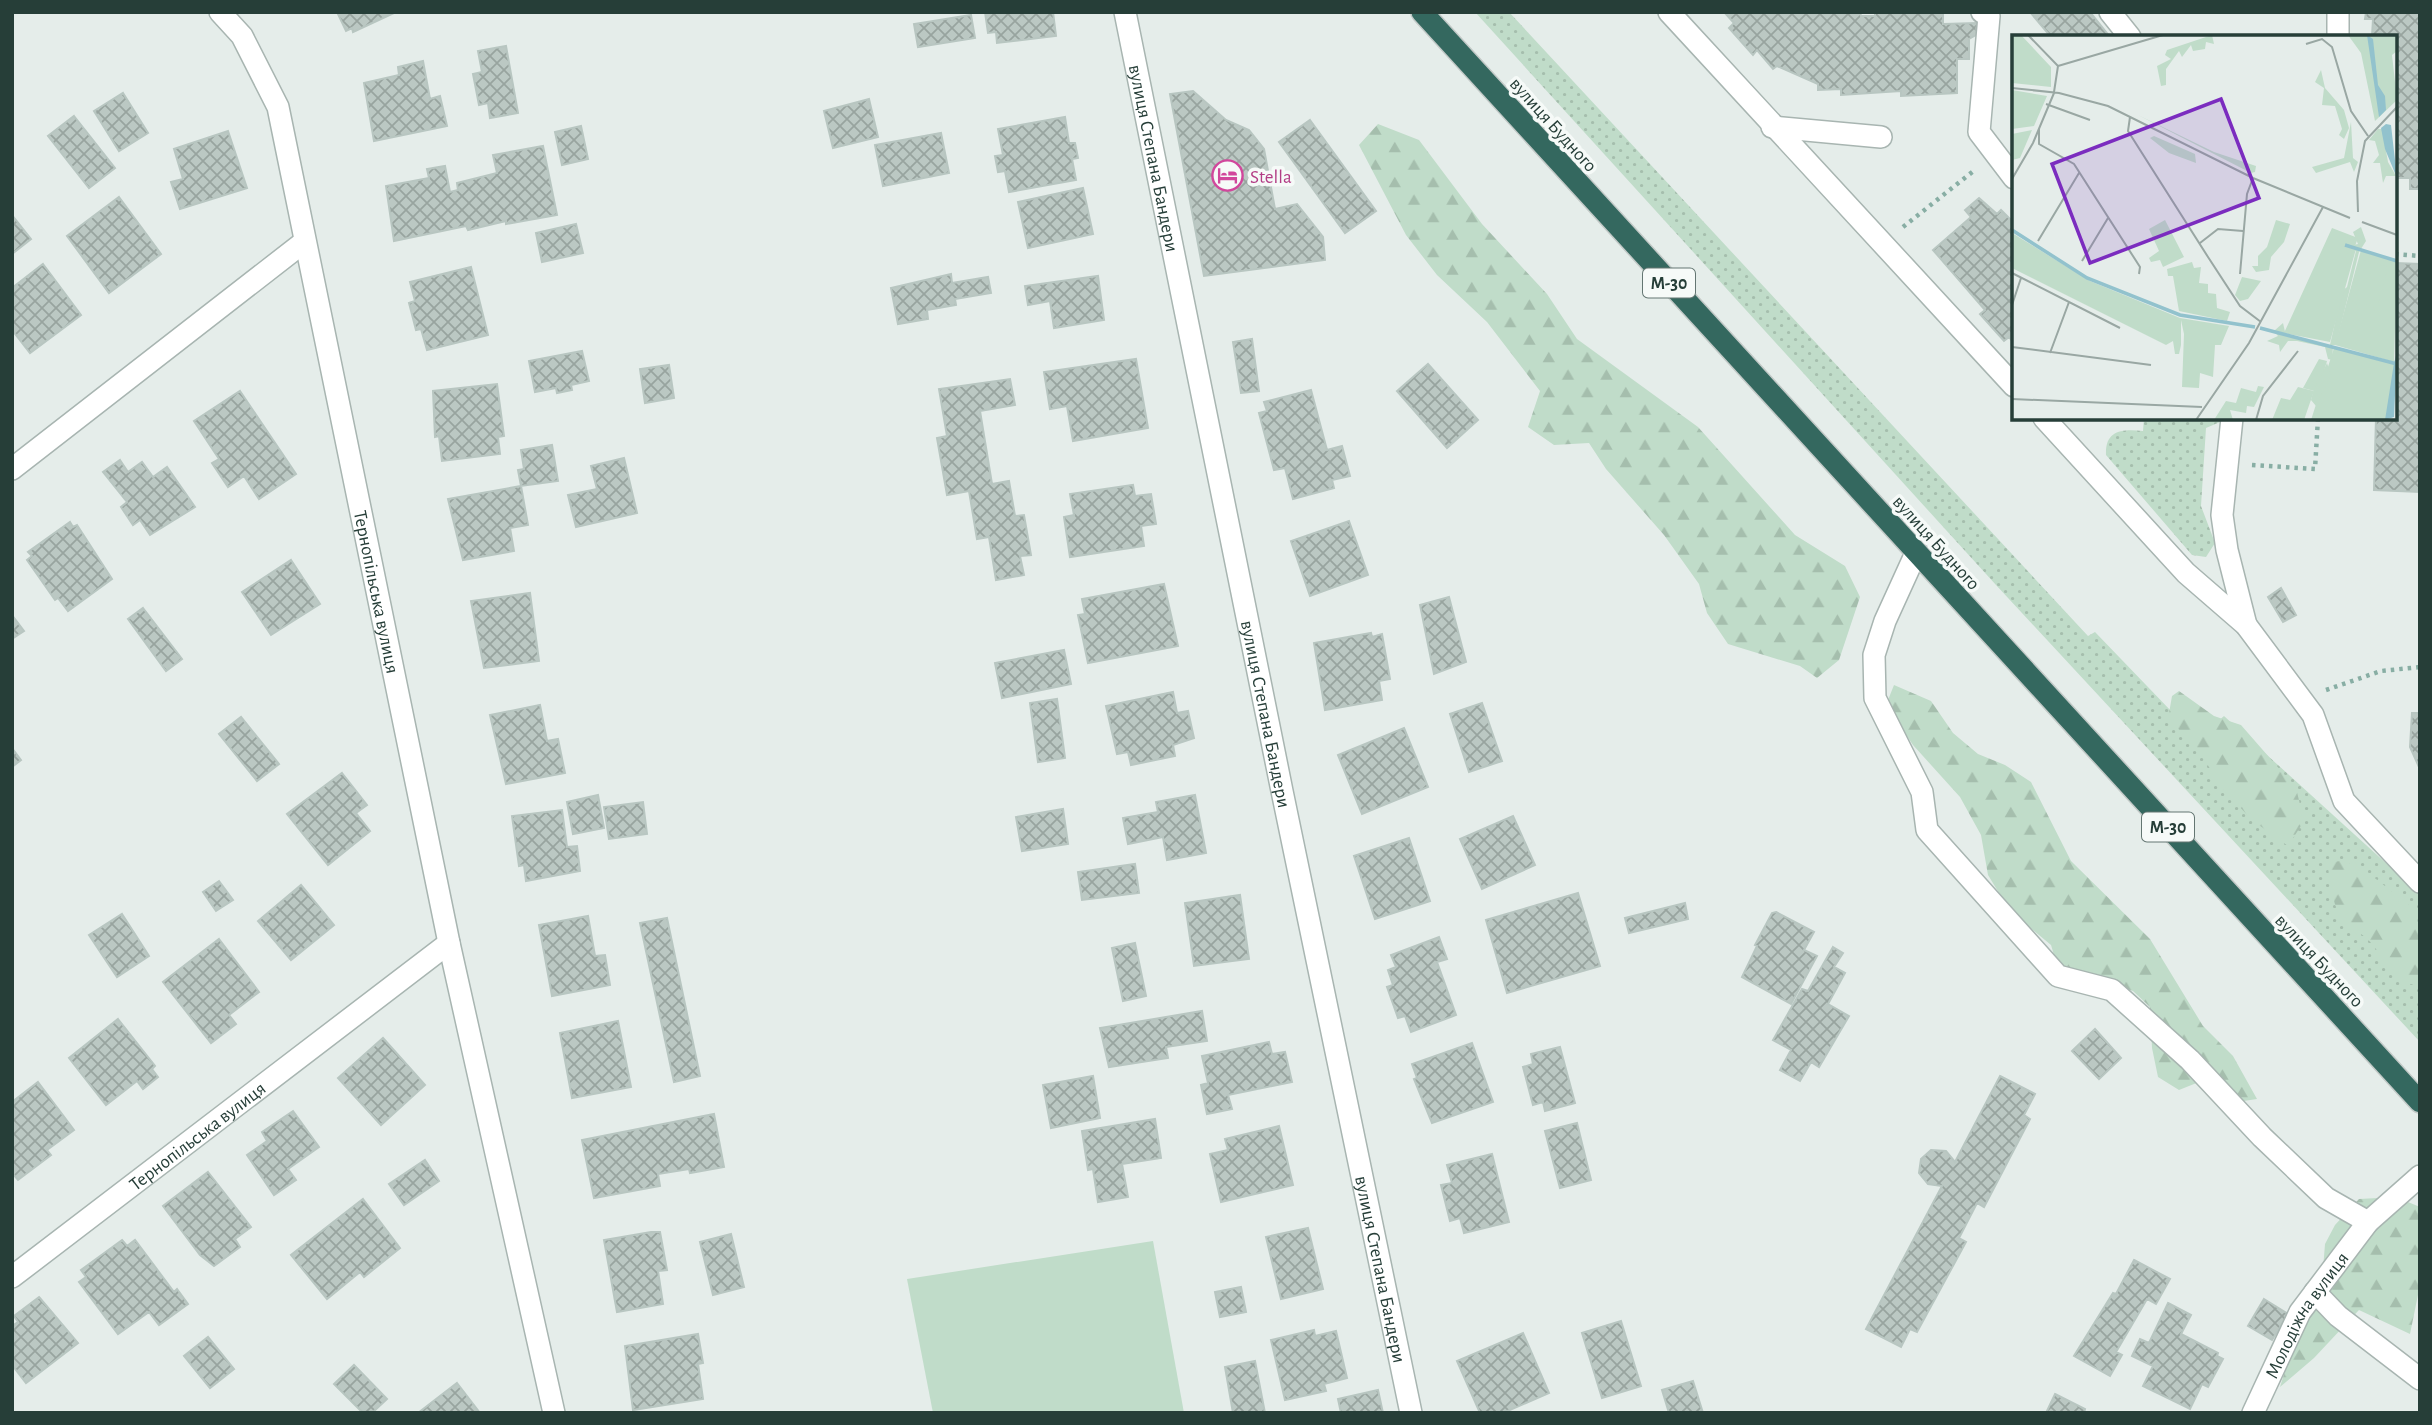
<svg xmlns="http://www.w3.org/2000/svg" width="2432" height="1425" viewBox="0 0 2432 1425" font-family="'Alegreya Sans',sans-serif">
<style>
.grass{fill:url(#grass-dots)}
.forest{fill:url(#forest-firs)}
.green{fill:#c0dcc9}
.building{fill:url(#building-cross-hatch);stroke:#b8c6c1;stroke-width:2}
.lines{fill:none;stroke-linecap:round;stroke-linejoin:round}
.minor-casing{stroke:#a8b5b1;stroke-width:24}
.highway-casing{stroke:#c2c9c7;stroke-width:24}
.path{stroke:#88aea4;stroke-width:4.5;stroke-dasharray:3.5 5;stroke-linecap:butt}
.minor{stroke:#fff;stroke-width:21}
.highway{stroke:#34685f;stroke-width:21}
.labels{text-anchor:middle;stroke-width:7;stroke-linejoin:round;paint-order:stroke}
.shield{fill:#f6faf8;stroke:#647672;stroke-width:2}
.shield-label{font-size:18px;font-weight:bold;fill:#263e38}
.street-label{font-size:19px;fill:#263e38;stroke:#f6faf8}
.hotel-label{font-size:19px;fill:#b23c85;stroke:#f6faf8;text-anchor:start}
.inset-river{fill:none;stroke:#92c2cd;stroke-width:3.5}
.inset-road{fill:none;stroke:#99a7a3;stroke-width:2}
.view{fill:#7b2cbf;fill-opacity:0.15;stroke:#7b2cbf;stroke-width:3.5}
.inset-edge{fill:none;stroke:#263e38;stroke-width:3.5}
</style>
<defs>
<pattern id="grass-dots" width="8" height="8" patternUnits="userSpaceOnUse" patternTransform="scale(1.75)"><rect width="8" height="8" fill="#c0dcc9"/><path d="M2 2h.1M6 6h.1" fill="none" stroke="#a5bead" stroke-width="1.8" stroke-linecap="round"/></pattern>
<pattern id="forest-firs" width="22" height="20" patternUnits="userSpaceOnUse" patternTransform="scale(1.75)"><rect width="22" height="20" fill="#c0dcc9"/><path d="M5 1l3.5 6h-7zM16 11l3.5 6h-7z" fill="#a5bead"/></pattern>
<pattern id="building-cross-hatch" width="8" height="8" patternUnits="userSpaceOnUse" patternTransform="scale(1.75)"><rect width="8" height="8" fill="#bbc8c3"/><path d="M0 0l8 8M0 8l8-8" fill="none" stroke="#98a49f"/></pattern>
</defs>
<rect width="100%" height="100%" fill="#e5edea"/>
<path class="grass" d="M1475,12H1509L2088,636L2095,632L2198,739L2224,716L2420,894V1042L1996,585Z
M2144,418H2220V422L2206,428L2201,506L2215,543L2206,557L2192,555L2106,455C2105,430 2122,429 2143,431Z"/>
<path class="forest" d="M1378,124L1419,140L1482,224L1547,294L1577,339L1698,427L1795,535L1845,566L1860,597L1839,660L1817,678L1800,666L1728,644L1707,613L1699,584L1664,535L1606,469L1589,443L1554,445L1528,427L1540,391L1487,322L1437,275L1406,235L1359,145Z
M1894,685L1931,701L1953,733L1978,754L2005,765L2031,782L2071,861L2150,939L2203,1026L2233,1056L2257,1099L2237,1102L2214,1076L2179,1090L2158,1077L2152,1048L2150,1007L2133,991L2057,965L2051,945L2010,911L1988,875L1981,835L1960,797L1913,745L1886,705Z
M2179,691L2214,716L2241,725L2296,788L2304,821L2288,846L2252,820L2223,789L2195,745L2168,719L2172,696Z
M2340,861L2358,865L2417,911L2420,985C2390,986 2384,952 2365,937C2357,930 2344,926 2340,917C2332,899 2329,882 2328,863Z
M2396,1197L2420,1207V1285L2410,1334L2359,1310L2314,1358L2280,1387L2290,1355L2322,1282L2325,1244L2335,1225L2359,1199Z"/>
<path class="green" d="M1153,1241L1184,1413H933L907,1279Z"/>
<path class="building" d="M337,12H396L353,32L352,28L346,31Z
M985,12H1053L1056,36L997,43L996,32L988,33Z
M1724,12H1860L1861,16H1875V12L1943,13V24L1977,23L1976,35L1969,39V59H1957V93L1901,96V91L1841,95V89L1818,90V84L1777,66L1773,69L1757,50L1753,55L1729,28L1734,23Z
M2030,12H2090L2110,37H2051Z
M2366,12H2420V189H2410V178H2395V37H2367L2372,36L2373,19H2365Z
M971,15L975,38L918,47L914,24Z
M506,46L518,113L490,118L488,103L479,105L473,74L482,72L478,51Z
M423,61L430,99L440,96L447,126L374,141L364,83L399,75L398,67Z
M1193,91L1226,120L1249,130L1264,149L1275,209L1297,204L1323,237L1325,260L1204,276L1170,94Z
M123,93L148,133L119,151L94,111Z
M869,99L878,137L833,148L824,111Z
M74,116L115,168L89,188L48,136Z
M1065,117L1069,143H1075L1078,158L1072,159L1076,180L1009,192L1005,171L998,172L995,156L1003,155L998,129Z
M1310,120L1376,211L1345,233L1279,142Z
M581,126L588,159L562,165L555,132Z
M228,131L247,188L180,209L171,182L183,179L174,149Z
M941,133L949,173L883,186L875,145Z
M543,146L557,215L506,224V221L468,230L466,226L394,241L386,186L429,178L427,169L445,166L450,192L458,190L457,183L497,173L493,155Z
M1083,188L1093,234L1028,248L1018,202Z
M119,197L161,254L109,293L67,236Z
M1979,198L1997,214L2001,210L2014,223V343L2009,337L2004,341L1980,314L1985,310L1933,250L1971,217L1965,210Z
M12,215L31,239L12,254Z
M576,224L583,253L542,262L536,233Z
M2395,263L2420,264V492L2374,490L2376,418H2395Z
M43,264L81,315L30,353L12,330V288Z
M471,267L488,335L427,350L421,329L416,330L409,303L415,301L410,282Z
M951,274L952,283L988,277L991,293L955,299L956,305L927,310L928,319L898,324L891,288Z
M1098,276L1104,320L1054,328L1050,301L1028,305L1025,286Z
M1252,339L1259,391L1241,393L1233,342Z
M582,351L589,381L571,385L572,390L557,393L556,388L535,392L529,361Z
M1136,359L1148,428L1073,441L1067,406L1050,409L1044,372Z
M1428,364L1478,420L1447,448L1397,391Z
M669,365L674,398L645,403L640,369Z
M1010,379L1015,405L980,411L992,484L1009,481L1015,516L1024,515L1031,555L1020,556L1024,575L996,580L989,537L977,539L969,491L947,495L937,438L947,436L939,389Z
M497,384L504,436L498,437L500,454L442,461L439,436L435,437L433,391Z
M1311,390L1327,450L1342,446L1350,476L1332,480L1334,488L1293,499L1285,468L1274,470L1259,413L1267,411L1264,402Z
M240,391L296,474L259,499L244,476L228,487L212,463L219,459L194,421Z
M552,445L558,481L521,486L518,470L524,469L521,450Z
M624,458L637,513L576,527L568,495L597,489L591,466Z
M120,460L128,472L142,462L153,477L167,467L195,507L150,535L140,520L133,525L121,507L127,502L103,472Z
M1133,485L1135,496L1151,494L1156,524L1141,526L1144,546L1070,557L1064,517L1074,515L1070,494Z
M521,486L528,525L510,528L514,551L463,560L448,499Z
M1349,521L1368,575L1310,596L1291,541Z
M70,522L73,527L77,525L112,579L68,611L58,598L55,600L27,560L32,556L28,552Z
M291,560L320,604L271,635L242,592Z
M1164,584L1178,646L1088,663L1078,615L1085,614L1082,599Z
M2281,588L2296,615L2283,622L2268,597Z
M530,593L539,661L484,668L471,601Z
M1449,597L1466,662L1434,674L1420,605Z
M143,608L182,659L166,671L128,619Z
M12,615L24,631L12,639Z
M1371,633L1372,637L1382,634L1390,679L1379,681L1382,700L1325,710L1314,643Z
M1064,650L1071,684L1002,698L995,663Z
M1173,692L1177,713L1188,711L1194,738L1173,745L1175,756L1131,765L1128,752L1117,754L1106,706Z
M1057,699L1065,758L1038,762L1030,703Z
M1482,703L1502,761L1469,772L1450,714Z
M540,705L547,741L558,739L565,773L506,784L490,715Z
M2412,713H2420V781L2419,767L2410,747Z
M241,717L279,764L257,781L219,734Z
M1404,728L1428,787L1362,814L1338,755Z
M12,748L21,760L12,767Z
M342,773L367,805L356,813L370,831L328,865L287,814Z
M598,795L604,828L573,834L567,802Z
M1195,795L1206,853L1167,860L1163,837L1128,844L1123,818L1158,812L1156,802Z
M643,802L647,834L609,839L604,807Z
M1063,809L1068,844L1022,851L1016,817Z
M562,810L567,847L577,846L580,871L526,881L524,865L519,866L512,816Z
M1513,816L1535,865L1482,889L1460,839Z
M1409,838L1430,901L1375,919L1354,856Z
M1135,864L1139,893L1082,900L1078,872Z
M219,881L233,900L216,911L203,892Z
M301,885L334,925L291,960L258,921Z
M1578,893L1600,966L1507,993L1486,920Z
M1240,895L1249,959L1194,966L1185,903Z
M1685,903L1688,919L1629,933L1625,918Z
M1776,912L1814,932L1804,950L1817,956L1791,1004L1742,977L1757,946L1755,945L1772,913Z
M122,914L149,956L117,977L89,935Z
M588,916L595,956L605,955L610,985L552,996L539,925Z
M667,918L700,1076L674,1082L640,923Z
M1439,937L1447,959L1437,962L1456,1015L1411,1032L1405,1016L1398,1018L1387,987L1393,985L1388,970L1396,967L1391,955Z
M219,939L259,992L229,1015L236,1024L211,1043L163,982Z
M1135,943L1146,996L1123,1001L1112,948Z
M1833,947L1843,953L1834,967L1845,973L1828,1004L1849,1016L1819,1067L1811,1062L1800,1081L1780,1070L1791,1050L1773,1040L1802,989L1808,991Z
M1202,1011L1207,1041L1166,1047L1168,1058L1109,1067L1100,1028Z
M118,1019L155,1066L152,1069L158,1077L143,1089L137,1081L106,1105L69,1058Z
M618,1021L631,1087L572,1098L560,1033Z
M2095,1029L2121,1058L2099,1079L2072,1051Z
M383,1038L425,1085L381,1125L338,1078Z
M1269,1042L1272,1054L1285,1052L1292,1082L1228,1095L1232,1109L1207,1114L1201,1085L1208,1083L1202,1056Z
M1472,1043L1493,1102L1432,1123L1414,1079L1417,1078L1412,1064Z
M1560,1047L1575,1103L1545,1111L1543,1102L1533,1105L1523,1067L1533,1064L1531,1054Z
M1093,1076L1100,1118L1051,1128L1043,1085Z
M2000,1076L2035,1094L2024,1115L2030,1119L1984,1207L1977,1203L1959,1238L1966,1242L1917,1332L1910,1329L1901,1347L1866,1329L1942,1186L1928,1184L1919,1173L1921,1159L1931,1150L1946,1151L1955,1162Z
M38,1082L74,1130L47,1150L51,1155L18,1180L12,1173V1102Z
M293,1111L319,1147L288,1169L296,1180L274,1195L247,1155L267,1141L262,1132Z
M714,1114L724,1167L690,1173L689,1169L658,1174L660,1186L594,1198L582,1140Z
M1155,1119L1161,1158L1122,1164L1128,1197L1098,1202L1093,1169L1088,1170L1082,1131Z
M1577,1123L1591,1180L1560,1188L1545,1131Z
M1279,1126L1293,1185L1221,1202L1210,1154L1228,1150L1225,1139Z
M1492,1154L1509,1222L1464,1233L1460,1218L1450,1221L1441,1185L1452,1183L1447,1165Z
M425,1160L439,1181L404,1205L389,1184Z
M208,1172L251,1227L235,1239L240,1247L214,1266L200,1255L163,1206Z
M363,1199L400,1248L364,1277L360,1272L327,1299L291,1255Z
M1308,1228L1323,1289L1281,1299L1266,1237Z
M651,1232H660L667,1270L658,1271L663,1304L617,1312L604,1240Z
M731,1234L744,1287L713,1295L700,1242Z
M122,1240L127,1246L135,1240L174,1292L177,1289L188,1304L159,1325L149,1312L118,1334L79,1282L86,1277L81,1270Z
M2134,1260L2170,1279L2156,1304L2147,1299L2116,1352L2122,1355L2110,1376L2074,1356L2113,1293L2116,1294Z
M1241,1287L1246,1312L1220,1317L1215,1292Z
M39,1297L78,1343L26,1383L12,1365V1326L18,1322L14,1316Z
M2264,1299L2288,1314L2272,1340L2248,1326Z
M2168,1303L2191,1315L2181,1334L2218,1353L2217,1356L2223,1359L2208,1387L2202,1384L2190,1409L2143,1386L2153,1366L2132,1356L2140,1339L2149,1343Z
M1621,1321L1641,1386L1602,1398L1582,1333Z
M1314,1330L1315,1336L1336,1331L1347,1378L1324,1384L1326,1391L1285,1400L1271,1340Z
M1523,1333L1549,1393L1503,1413H1480L1457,1361Z
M698,1334L703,1363L698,1364L703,1399L633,1410L625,1346Z
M208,1337L234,1369L210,1388L184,1356Z
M1255,1361L1265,1413H1233L1225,1367Z
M354,1365L387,1399L372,1413H363L334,1384Z
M1693,1381L1703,1413H1669L1662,1390Z
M457,1383L480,1413H418Z
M1378,1390L1383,1413H1341L1338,1399Z
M2055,1394L2085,1409L2084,1413H2046Z"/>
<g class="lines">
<defs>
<g id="minor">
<path id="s1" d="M220,12L242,36L278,107L449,943L554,1413"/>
<path id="s2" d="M1125,12L1282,791L1411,1413"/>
<path d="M1669,12L2014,386"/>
<path d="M1982,12L1989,16L1979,132L2014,178"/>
<path d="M2110,12L2130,37"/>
<path d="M2338,12V37"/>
<path d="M1772,127L1881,137"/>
<path d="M2044,418L2186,573L2246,625L2313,715L2344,801L2420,882"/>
<path d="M2232,418L2222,515L2227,550L2246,625"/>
<path d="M12,469L304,242"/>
<path d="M1916,553L1885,621L1874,655L1875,698L1922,792L1927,830L2058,976L2112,990L2190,1060L2262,1137L2326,1198L2368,1222"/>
<path id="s3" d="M12,1277L449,943"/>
<path d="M2315,1292L2338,1316L2420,1379"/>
<path id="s4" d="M2253,1413L2300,1312L2368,1222L2420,1176"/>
</g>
<path id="highway" d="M1422,12L2420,1102"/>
</defs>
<use href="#minor" class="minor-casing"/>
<use href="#highway" class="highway-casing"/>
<path class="path" d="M1903,227L1976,169
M2395,254L2420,256
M2252,465L2315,469L2318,418
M2326,690L2381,671L2420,667"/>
<use href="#minor" class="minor"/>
<use href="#highway" class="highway"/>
</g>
<defs>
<symbol id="hotel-ring" viewBox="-11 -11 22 22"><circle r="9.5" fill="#f6faf8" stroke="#d1479c" stroke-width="1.5"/><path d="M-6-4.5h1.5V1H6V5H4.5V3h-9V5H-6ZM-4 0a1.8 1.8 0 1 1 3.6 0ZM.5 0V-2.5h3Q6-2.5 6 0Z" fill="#d1479c"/></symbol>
</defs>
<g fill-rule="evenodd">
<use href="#hotel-ring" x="1210" y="158" width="35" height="35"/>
</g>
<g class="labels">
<g class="shield">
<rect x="1643" y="268.5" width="52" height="29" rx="5"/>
<rect x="2142" y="812.5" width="52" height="29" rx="5"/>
</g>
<g class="shield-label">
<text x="1669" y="289">М-30</text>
<text x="2168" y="833">М-30</text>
</g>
<g class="street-label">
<text transform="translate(1554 124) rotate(48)" y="7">вулиця Будного</text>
<text dy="7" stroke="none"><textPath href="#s2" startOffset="149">вулиця Степана Бандери</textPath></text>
<text transform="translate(1937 542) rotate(48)" y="7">вулиця Будного</text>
<text dy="7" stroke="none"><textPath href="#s1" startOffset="607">Тернопільська вулиця</textPath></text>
<text dy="7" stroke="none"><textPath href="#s2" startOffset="716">вулиця Степана Бандери</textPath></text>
<text transform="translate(2320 960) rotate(47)" y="7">вулиця Будного</text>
<text dy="7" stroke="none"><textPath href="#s3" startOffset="233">Тернопільська вулиця</textPath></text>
<text dy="7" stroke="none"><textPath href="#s2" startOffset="1283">вулиця Степана Бандери</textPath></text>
<text dy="7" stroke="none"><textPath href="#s4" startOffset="112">Молодіжна вулиця</textPath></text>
</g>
<g class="hotel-label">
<text x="1250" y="183">Stella</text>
</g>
</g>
<g transform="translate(2012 35)">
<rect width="385" height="385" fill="#e5edea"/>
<path d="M126,80L202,117L244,131L243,137L239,138ZM349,215L385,226L382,327L323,310ZM322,313L383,329L374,385H299ZM307,324L315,326L306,357L291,353Z" fill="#c0dcc9"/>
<path d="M200,0L202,9L194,7L193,14L181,16L179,10L170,22L167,16L154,34V50L149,51L145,31L159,24L153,20L155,15ZM309,35L313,53L332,75L337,93L332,104L327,100L330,94L323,71L310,70L312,53L303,47ZM0,55L35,61L22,91L0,94ZM339,87L341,123L346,127L342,137L338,127L304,138L300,132L332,123ZM366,94H370L376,127L384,141H374L371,148L368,128H361L367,120L363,106L357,105ZM142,101L183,119L184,128L157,118L138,103ZM349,192L354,206L347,217L324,310H318L330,256L335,252L344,216L337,211L346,209L341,197ZM271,288L274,301L321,312L320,325L316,324L313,312L285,306H276L268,317L267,310L255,306L266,301L262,296ZM315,328L319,340L304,371L299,365L301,357Z" fill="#c0dcc9"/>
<path d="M0,0H9L39,32V52L0,48ZM336,0H385V16L380,20L385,65L363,86L349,18ZM20,95L8,123L0,125V99ZM153,185L172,222L151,232L148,225L139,227L137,223L147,216L137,194ZM264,185L278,189L272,207L259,222L257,235L244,237L240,231H246V221L255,212ZM320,193L346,203L343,211H337L344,214L318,307L272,298ZM0,198L78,246L168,283L217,291L209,310H203L201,342L188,338L187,353L170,352L172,299L169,285V310L167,319H163L161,306L154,310L0,233ZM349,224L376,232L365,273L337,265ZM180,227L182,233L189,232L187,248L196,249V258L204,259L205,273L218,277L215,286L167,276L161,241H156L155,234ZM230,242L249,246L236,264L228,266L223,260ZM246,351L252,352L242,372L235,371L234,378L218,375L221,385H202L214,366L224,368L229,353L244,357ZM286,352L302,356L292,385H260L269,363L278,365Z" fill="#c0dcc9"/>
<path d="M355,0L361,4L366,50L373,61L374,75L367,82ZM374,89L379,90L385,143L373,114L369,93ZM385,317L382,382L373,385L382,328Z" fill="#92c2cd"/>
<path class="inset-river" d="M0,195L75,243L168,280L243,292M333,210L385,226M248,293L385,329"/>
<path class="inset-road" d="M16,0L46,31M294,9L310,4L320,12L339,76L356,101M46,31L151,0M0,53L47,58L96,71L241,143L338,183M42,57L46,31M34,69L78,85M118,82L116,96L196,222L228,271L249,287M27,94V109L62,129L128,232L127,239M0,144L21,108L42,58M346,177L345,146L353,106L385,72M350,187L385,200M26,206L67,138M188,208L206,194L231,196M70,226L96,183M0,238L108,293M228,239L235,159L241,143M0,270L9,243M0,312L139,330M38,318L57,267M0,364L190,372M184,385L237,308L311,172M244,385L251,361L286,316"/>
<path class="view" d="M209,64L247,163L78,228L40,129Z"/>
<rect width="385" height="385" class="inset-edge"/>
</g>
<rect width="2432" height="1425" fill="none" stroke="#263e38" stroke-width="28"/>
</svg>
